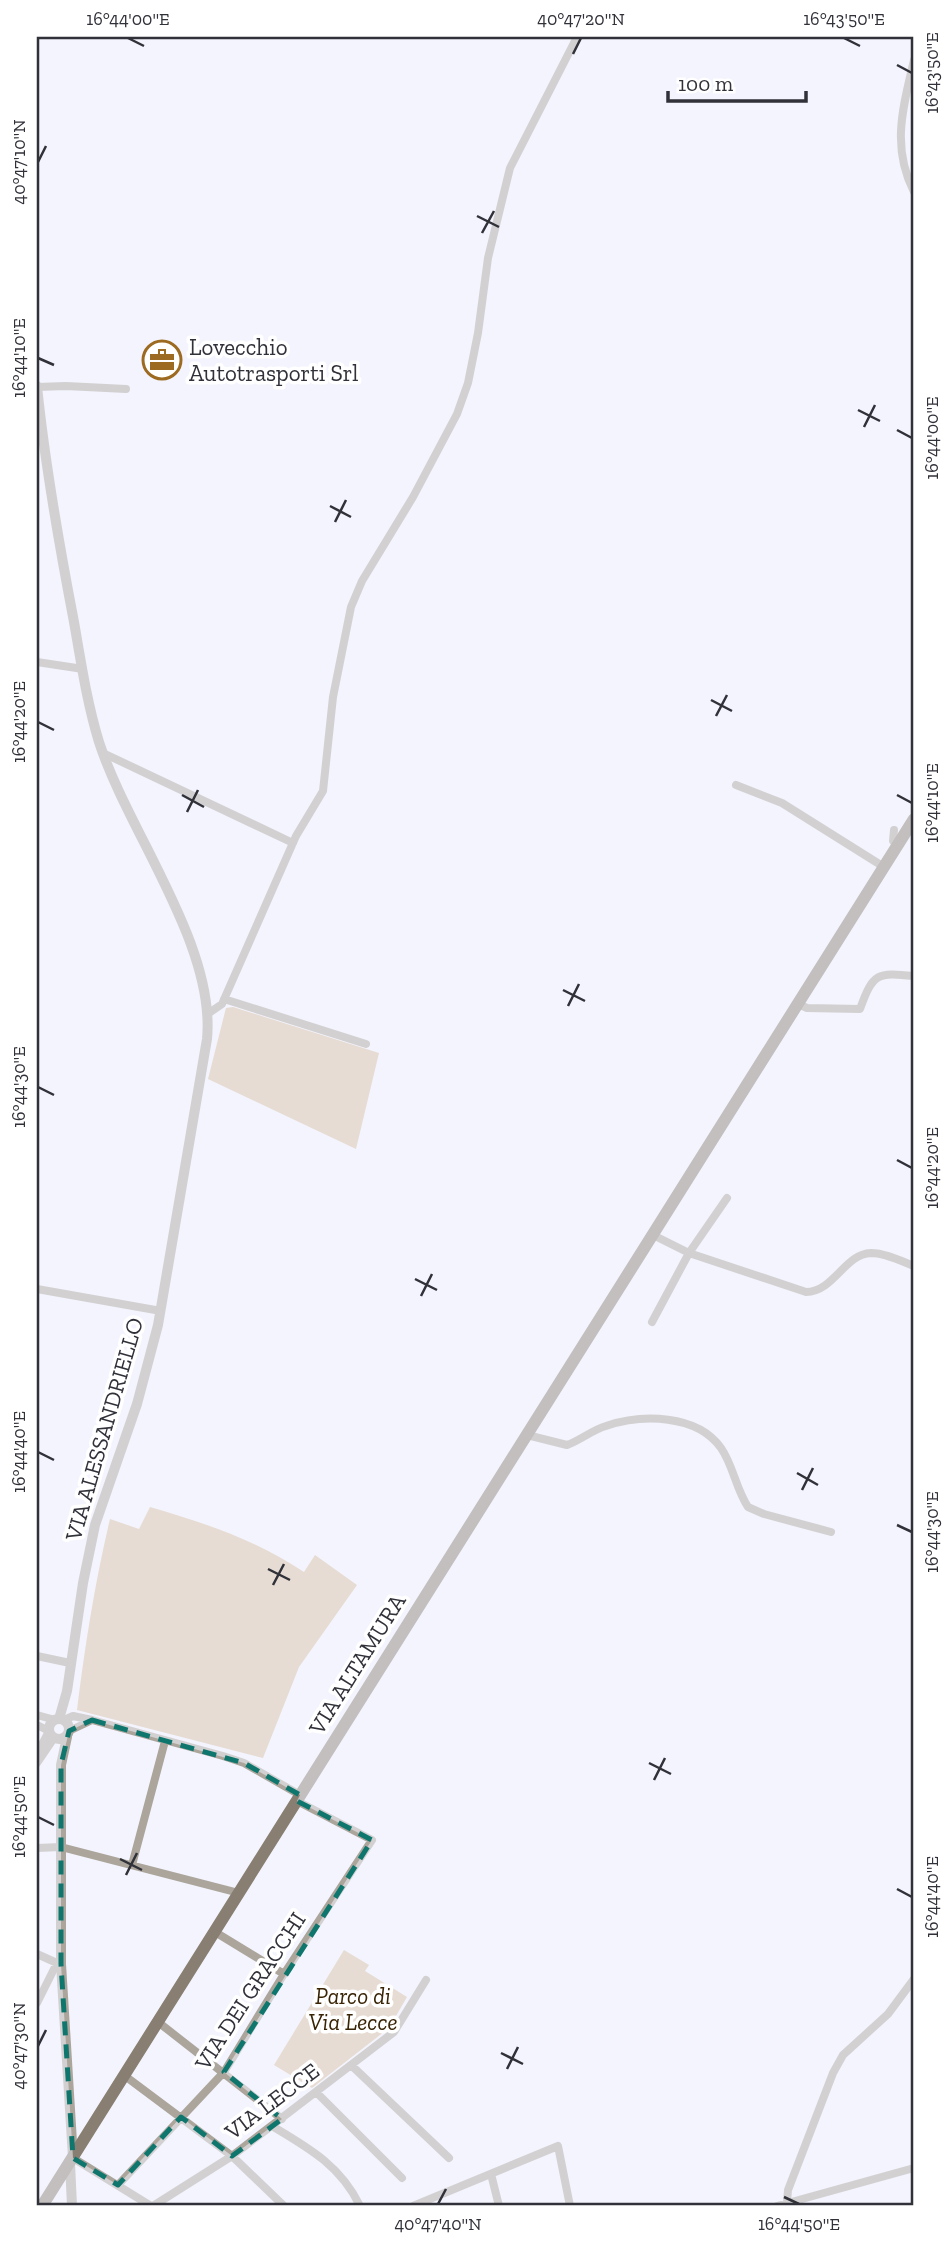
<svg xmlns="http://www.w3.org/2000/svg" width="951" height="2243" viewBox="0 0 951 2243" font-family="'Zilla Slab',serif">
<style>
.green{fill:#d9be9f}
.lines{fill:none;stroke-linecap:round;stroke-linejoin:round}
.minor{stroke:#aca59c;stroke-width:8}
.tertiary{stroke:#aca59c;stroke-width:10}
.secondary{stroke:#887e72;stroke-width:12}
.marked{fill:none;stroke:#0f766e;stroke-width:5;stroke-dasharray:14 9;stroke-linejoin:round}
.ticks{fill:none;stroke:#303139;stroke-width:2.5}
.labels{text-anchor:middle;stroke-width:7;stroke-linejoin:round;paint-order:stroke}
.poi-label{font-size:23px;fill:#303139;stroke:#fff;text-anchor:start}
.street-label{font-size:23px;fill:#303139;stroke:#fff}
.park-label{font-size:23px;font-style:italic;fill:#392405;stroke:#fff}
.neatline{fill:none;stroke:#303139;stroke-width:2.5}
.ticks-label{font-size:18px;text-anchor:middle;fill:#303139}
</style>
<rect width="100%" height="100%" fill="#f3f4fd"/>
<path class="green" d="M233,1007L379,1053L356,1149L208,1079L226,1008Z
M150,1507C205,1523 256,1540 304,1572L315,1555L357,1585L299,1667L263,1758L77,1710C85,1645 95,1582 110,1519L139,1529Z
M344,1950L369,1965L365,1971L407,1997L389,2028L312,2088L274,2065Z"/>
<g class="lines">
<path class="minor" d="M914,60C903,107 891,147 914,192
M37,387L66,386L126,389
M37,662L83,669
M103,753L293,843
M736,785L782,803L884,867
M894,830L893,841L898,844
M224,999L366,1044
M798,1004L807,1008L860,1009C873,973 877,972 914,976
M209,1013L222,1004L296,836L323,791L333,697L351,607L362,581L413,497L457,414L468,383L478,333L488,258L510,168L577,37
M653,1235L689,1253L806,1292C835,1291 844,1254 871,1253C885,1253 901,1261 914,1266
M37,1289L161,1311
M652,1322L689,1253L727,1198
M527,1435L567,1445C581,1440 592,1430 606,1426C642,1414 697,1414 721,1448C733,1465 736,1489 748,1507L764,1514L831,1532
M37,1656L70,1663
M37,1715L55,1720
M64,1720L73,1716L92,1720L223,1756L244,1763L300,1795
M37,1725L49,1731L37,1754
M69,1731L90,1721
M37,1763L54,1738
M37,1848L61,1847L239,1893
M132,1865L165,1741
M215,1932L284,1974
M37,1954L57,1963
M37,2003L57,1963L61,1964
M158,2022L282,2119
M351,2065L449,2158
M125,2076L232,2156L284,2206
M316,2092L402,2178
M272,2126C309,2148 341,2166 360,2206
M73,2158L151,2206
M491,2174L499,2206
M118,2185L224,2072L284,1974L372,1840L297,1801
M787,2202L788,2190L833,2073L843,2055L888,2014L914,1979
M153,2206L232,2156L394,2032L426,1980
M413,2206L558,2146L570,2206
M777,2206L914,2168"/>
<path class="tertiary" d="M37,386C45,465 59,544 74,622C81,662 87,703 99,742C128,832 216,945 207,1039L158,1325L137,1404L95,1525L83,1583L67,1691L59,1719
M49 1729a10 10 0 1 1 20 0a10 10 0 1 1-20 0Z
M67,1737L61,1765V1964L73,2158
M70,2163L72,2206"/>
<path class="secondary" d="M42,2206L914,819"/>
</g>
<path d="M0 0H951V2243H0ZM92,1720L244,1763L300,1795L297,1801L372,1840L224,2072L282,2119L232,2156L181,2117L118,2185L73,2158L61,1964V1765L69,1731Z" fill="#f3f4fd" fill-opacity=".55" fill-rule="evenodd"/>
<path class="marked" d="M92,1720L244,1763L300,1795L297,1801L372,1840L224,2072L282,2119L232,2156L181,2117L118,2185L73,2158L61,1964V1765L69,1731Z"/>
<path class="ticks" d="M128,38L144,46M844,38L860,46M573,54L581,38M897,65L912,73M38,162L46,146M477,216L499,227M482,233L494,211M38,358L54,365M858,410L880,421M864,427L875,405M897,430L912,438M330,506L351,517M335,522L346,500M711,700L732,711M716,716L727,695M38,722L54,730M182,795L204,807M897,795L912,803M187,812L198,790M563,990L585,1001M568,1006L579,984M38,1087L54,1095M897,1160L912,1168M415,1279L437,1290M421,1296L432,1274M38,1452L54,1460M797,1473L818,1485M802,1490L813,1468M897,1525L912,1532M268,1569L290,1580M273,1585L284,1564M649,1763L671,1774M654,1780L665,1758M38,1817L54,1825M120,1859L142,1870M126,1875L137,1853M897,1889L912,1897M38,2046L46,2030M501,2053L523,2064M507,2069L518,2047M784,2197L799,2204M438,2204L446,2189"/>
<defs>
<symbol id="office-ring" viewBox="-11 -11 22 22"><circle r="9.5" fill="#fff" stroke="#9d6a21" stroke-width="1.5"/><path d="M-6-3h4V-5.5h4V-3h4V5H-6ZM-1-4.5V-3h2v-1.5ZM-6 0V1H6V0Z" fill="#9d6a21"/></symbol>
</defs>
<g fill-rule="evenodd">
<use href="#office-ring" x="140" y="338" width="44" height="44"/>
</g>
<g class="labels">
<g class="poi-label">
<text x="189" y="355">Lovecchio<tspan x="189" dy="26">Autotrasporti Srl</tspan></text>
</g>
<g class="street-label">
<text transform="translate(104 1429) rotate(-74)" y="8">VIA ALESSANDRIELLO</text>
<text transform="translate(357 1664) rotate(-58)" y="8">VIA ALTAMURA</text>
<text transform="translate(250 1991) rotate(-57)" y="8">VIA DEI GRACCHI</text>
<text transform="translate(272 2101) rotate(-37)" y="8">VIA LECCE</text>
</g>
<g class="park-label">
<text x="353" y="2004">Parco di<tspan x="353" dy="26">Via Lecce</tspan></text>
</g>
</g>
<rect width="951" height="2243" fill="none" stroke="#ffffff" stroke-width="77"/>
<path d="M668 91v10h138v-10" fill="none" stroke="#303139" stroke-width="3.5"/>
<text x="678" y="91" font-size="21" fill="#303139" stroke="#ffffff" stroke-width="5" paint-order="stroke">100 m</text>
<rect x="38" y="38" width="874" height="2166" class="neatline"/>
<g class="ticks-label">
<text x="128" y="25">16°44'00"E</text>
<text x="581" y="25">40°47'20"N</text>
<text x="844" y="25">16°43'50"E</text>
<text transform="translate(932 73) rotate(-90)" y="6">16°43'50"E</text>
<text transform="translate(19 162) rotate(-90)" y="6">40°47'10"N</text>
<text transform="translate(19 358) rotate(-90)" y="6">16°44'10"E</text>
<text transform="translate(932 438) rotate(-90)" y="6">16°44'00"E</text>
<text transform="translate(19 722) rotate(-90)" y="6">16°44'20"E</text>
<text transform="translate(932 803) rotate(-90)" y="6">16°44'10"E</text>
<text transform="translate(19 1087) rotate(-90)" y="6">16°44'30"E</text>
<text transform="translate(932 1168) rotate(-90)" y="6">16°44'20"E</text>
<text transform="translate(19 1452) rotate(-90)" y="6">16°44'40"E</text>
<text transform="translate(932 1532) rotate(-90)" y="6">16°44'30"E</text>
<text transform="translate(19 1817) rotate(-90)" y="6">16°44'50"E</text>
<text transform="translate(932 1897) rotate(-90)" y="6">16°44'40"E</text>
<text transform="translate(19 2046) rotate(-90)" y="6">40°47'30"N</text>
<text x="438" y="2230">40°47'40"N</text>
<text x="799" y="2230">16°44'50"E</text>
</g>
</svg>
